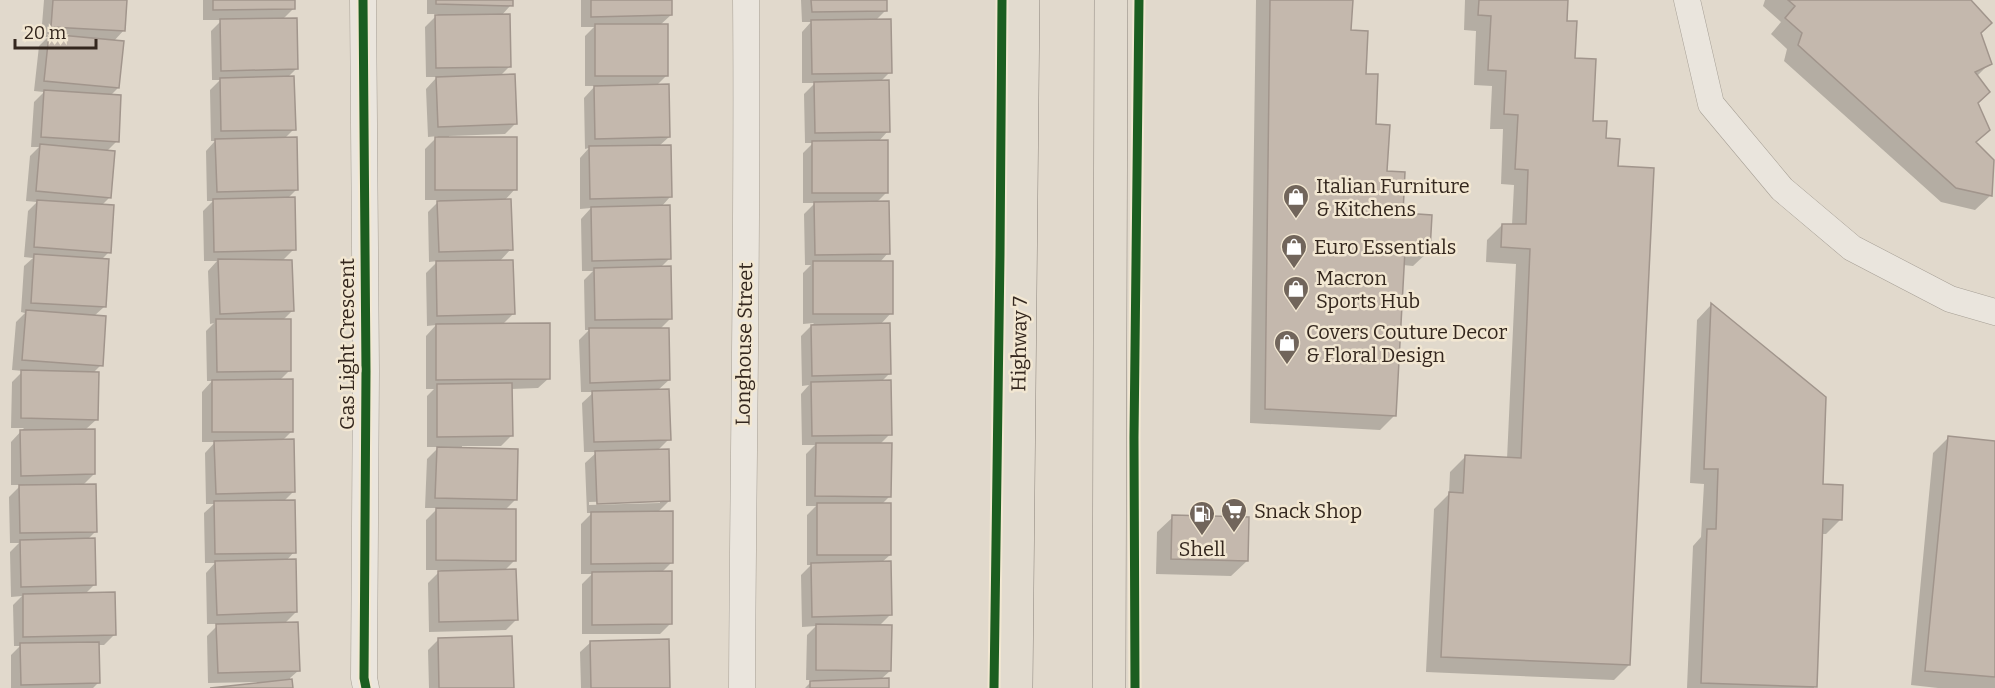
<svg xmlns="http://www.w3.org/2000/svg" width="1995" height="688" viewBox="0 0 1995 688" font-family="Bitter,serif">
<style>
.shadow{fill:#0003;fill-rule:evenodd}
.building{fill:#c4b8ad;stroke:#a1958c;stroke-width:1.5}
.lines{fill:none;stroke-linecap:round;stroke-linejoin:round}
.minor-casing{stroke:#a69f95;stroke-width:27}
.major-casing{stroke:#8c847c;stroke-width:34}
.minor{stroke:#eae5dd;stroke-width:26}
.major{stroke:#e2dbcf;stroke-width:33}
.cycleway-casing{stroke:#f2e7d2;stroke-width:13}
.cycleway{stroke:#1b5e20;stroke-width:9}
.labels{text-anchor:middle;stroke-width:5;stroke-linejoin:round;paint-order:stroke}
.poi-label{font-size:20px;fill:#34271e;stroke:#f2e7d2;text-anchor:start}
.street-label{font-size:20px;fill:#34271e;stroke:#f2e7d2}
</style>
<rect width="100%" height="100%" fill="#e1d9cc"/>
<path class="shadow" d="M44,0H126L124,30L113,42L118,88L110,96L117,141L106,152L110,197L101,206L109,252L101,260L104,307L94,316L101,365L93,373L97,419L85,430L94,474L82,486L96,531L87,540L94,585L85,594L114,635L104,645H98V683L93,688H11V655L20,646H14L13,605L22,596L11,597L10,552L19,543H10L9,497L21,485H11V442L24,428H11L12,382L23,371L12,370L16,322L25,313L21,312L24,266L33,258L24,257L28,211L37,202L26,201L30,156L39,147H31L34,102L44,92L34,91L39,46L48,37H41Z
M203,0H293L294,8L282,20L297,68L287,78L294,129L284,139L296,190L287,199L294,249L282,261L292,311L282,321L289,371L279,381L292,431L283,440L294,491L283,502L294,552L286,561L296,612L284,624L298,671L290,678L291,688H223L257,684V682L208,683L207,636L219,624H207L206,573L215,563H205L204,513L214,504H206L205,453L215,442H202V392L212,381H207L206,331L214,323L210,324L208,271L217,261H204L203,211L213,201H207L206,151L215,141H211L210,90L220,80H212L211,31L222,20H203Z
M427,0H511V5L501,16L510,66L500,76L515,124L505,134L449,136V139L515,189L504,201L511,249L499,262L513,314L502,325L549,378L538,388L511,389V436L501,446H462V449L515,500L505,510L515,560L504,571L516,620L506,630L429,632L428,583L441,570H426V520L438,508H425L427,459L439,447H427V396L434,389H426V336L436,325L427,326L426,273L438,261L429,262L428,212L440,200H425V149L438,136L428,137L426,89L437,77H426L425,27L438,14H427Z
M581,0H670L671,15L660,25L667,75L656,86L669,137L659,146L670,197L661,207L669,259L660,268L671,318L659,330L669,380L658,390L669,439L657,451L669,501L657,513L672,562L661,573L671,623L660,634H582V584L592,574H581V524L592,513H587L585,463L597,452H584L582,403L594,392H581L579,340L589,330H585L584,280L593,271H582L581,219L591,208L580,209V158L589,148L585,149L584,98L595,86H585V36L594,27H581ZM660,500V503L589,505V502Z
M801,0H885L886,10L875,21L890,72L880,82L888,131L878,142L887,192L877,202L888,253L880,262L891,313L880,325L890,373L881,382L890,434L879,445L890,496L882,504L890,555L881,563L890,615L879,626L890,671L880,680L888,688H805L813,680H806L807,635L816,626L802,627L801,575L811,565H807V515L816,506H806V454L815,445H802L801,394L809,385L802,386L801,336L814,323L803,324V273L811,265H805L804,214L815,203H803V153L813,143H805L804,94L815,83H802V32L811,22H802Z
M1256,0H1351L1350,31L1364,75L1386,173L1402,215L1429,251L1413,266L1403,265L1395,415L1380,430L1250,423Z
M1465,0H1566L1565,22L1573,60L1591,122L1605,140L1617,168L1629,665L1614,680L1426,672L1434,509L1449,494L1450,472L1465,457L1507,459L1516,264L1486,262L1487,240L1502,225H1512L1514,185L1501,184L1503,129H1490L1492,86L1474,85L1476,31L1464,30Z
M1765,0H1969L1990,63L1976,77V104L1988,130L1975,143L1991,195L1975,210L1941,202L1784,61L1787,49L1771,34L1781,22L1763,6Z
M1711,305L1841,519L1826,534H1821L1814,688H1687L1693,546L1701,537L1704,484L1690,483L1697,320Z
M1948,438L1995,442V688H1938L1911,685L1933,453Z
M1173,517L1247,561L1231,576L1156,574L1157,532Z
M439,639L512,688H429L428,650Z
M591,642L669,688H581L580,652Z"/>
<path class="building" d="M53,0H127L125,31L51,27Z
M213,0H295V9L213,10Z
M436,0H513V6L436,4Z
M591,0H672V15L591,17Z
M811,0H887V11L812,12Z
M1270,0H1353L1351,30L1368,31L1366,74H1378L1376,124L1390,125L1387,171L1405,172L1403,213L1432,215L1430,251L1405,250L1396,416L1265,409Z
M1479,0H1568L1567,21H1577L1575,58L1596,59L1593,121H1607L1606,138L1620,139L1618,166L1654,168L1630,665L1441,657L1449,492L1463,493L1465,455L1521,458L1530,249L1501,247L1502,224H1526L1528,170L1515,169L1518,115L1504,114L1506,71L1488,70L1491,16L1478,15Z
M1788,0H1971L1992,23L1981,33L1992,64L1975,72L1990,92L1978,103L1990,130L1976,142L1994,160L1992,196L1956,188L1798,45L1802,33L1785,18L1795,6Z
M510,14L511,67L436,68L435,15Z
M297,18L298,69L221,71L220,19Z
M891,19L892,73L812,74L811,20Z
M595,24H668V76H595Z
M49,34L124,41L119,88L44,81Z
M515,74L517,124L438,127L436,77Z
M294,76L296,130L221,131L220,78Z
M889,80L890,132L815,133L814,82Z
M669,84L670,137L595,139L594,86Z
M44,90L121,95L119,142L41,137Z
M297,137L298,190L217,192L215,139Z
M435,137H517V190H435Z
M888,140V193H812V141Z
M40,144L115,151L111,198L36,191Z
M671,145L672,197L590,199L589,146Z
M295,197L296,250L214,252L213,199Z
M511,199L513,250L439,252L437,201Z
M37,200L114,205L111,253L34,247Z
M889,201L890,254L815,255L814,202Z
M670,205L671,259L592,261L591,207Z
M34,254L109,259L106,307L31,303Z
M218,259L292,260L294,311L220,314Z
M513,260L515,314L437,316L436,261Z
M813,261H893V314H813Z
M671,266L672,319L595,320L594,268Z
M1711,303L1826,397L1823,484L1843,485L1842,520L1823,519L1817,687L1701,683L1707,529H1716L1718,469H1704Z
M26,310L106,316L103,366L22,360Z
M216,319H291V371L217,372Z
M550,323V379L436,380V324Z
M890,323L891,374L812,376L811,325Z
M589,328H669L670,380L590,383Z
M21,370L99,372L98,420L21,418Z
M293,379V432H212V380Z
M891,380L892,435L812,436L811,382Z
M512,383L513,436L437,437V384Z
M669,389L671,440L594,442L592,391Z
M95,429V474L21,476L20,430Z
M1948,436L1995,441V677L1925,671Z
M294,439L295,492L216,494L214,441Z
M816,443H892L891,497L815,496Z
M437,447L518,449L517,500L435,498Z
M669,449L670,501L597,504L595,451Z
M96,484L97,532L20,533L19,485Z
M295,500L296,553L215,554L214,501Z
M817,503H891V555H817Z
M436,508L516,509V561L436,560Z
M673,511V563L591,564V512Z
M1172,515L1249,517L1248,561L1171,559Z
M95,538L96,585L21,587L20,540Z
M296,559L297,612L217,615L215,561Z
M891,561L892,615L812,617L811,563Z
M516,569L518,620L439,622L438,571Z
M672,571V624L592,625V572Z
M115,592L116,635L23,637V594Z
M298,622L300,671L218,673L216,624Z
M816,624L892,625L891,671L816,670Z
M512,636L514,688H439L438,638Z
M669,639L670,688H591L590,641Z
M99,642L100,683L21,685L20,643Z
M889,678V688H810V681Z
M292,679L293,688H210Z"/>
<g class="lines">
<defs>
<path id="minor" d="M363,0L366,371L364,678L366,688
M1687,0L1711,104L1782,189L1852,248L1950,299L1995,312
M742,688C743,459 748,229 746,0"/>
<path id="major" d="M1016,688L1023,0
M1109,688L1111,0"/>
</defs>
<use href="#minor" class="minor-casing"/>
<use href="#major" class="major-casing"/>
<use href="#minor" class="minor"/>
<use href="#major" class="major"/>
<defs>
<path id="cycleway" d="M363,0L366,371L364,678L366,688
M994,688L1000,255L1002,0
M1135,688L1134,437L1139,0"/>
</defs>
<use href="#cycleway" class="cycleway-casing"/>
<use href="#cycleway" class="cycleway"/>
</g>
<defs>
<symbol id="shop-pin" viewBox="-11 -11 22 30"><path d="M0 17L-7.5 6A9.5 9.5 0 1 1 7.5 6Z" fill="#71655b" stroke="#f2e7d2"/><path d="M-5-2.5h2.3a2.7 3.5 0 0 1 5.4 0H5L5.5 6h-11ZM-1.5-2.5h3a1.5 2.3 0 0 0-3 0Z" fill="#fff"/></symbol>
<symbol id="supermarket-pin" viewBox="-11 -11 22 30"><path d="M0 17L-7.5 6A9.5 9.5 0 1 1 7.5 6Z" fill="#71655b" stroke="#f2e7d2"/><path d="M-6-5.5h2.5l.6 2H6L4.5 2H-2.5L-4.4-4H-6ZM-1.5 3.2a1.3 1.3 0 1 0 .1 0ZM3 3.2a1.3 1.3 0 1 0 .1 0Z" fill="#fff"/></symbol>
<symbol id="fuel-pin" viewBox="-11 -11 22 30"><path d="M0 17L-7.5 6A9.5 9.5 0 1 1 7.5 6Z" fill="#71655b" stroke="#f2e7d2"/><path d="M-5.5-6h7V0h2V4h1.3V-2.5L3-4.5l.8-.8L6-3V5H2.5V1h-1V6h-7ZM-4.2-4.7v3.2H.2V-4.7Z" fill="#fff"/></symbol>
</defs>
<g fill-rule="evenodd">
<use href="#shop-pin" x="1281" y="182" width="30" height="40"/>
<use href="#shop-pin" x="1279" y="232" width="30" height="40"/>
<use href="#shop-pin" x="1281" y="274" width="30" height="40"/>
<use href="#shop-pin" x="1272" y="328" width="30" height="40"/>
<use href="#supermarket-pin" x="1219" y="496" width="30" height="40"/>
<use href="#fuel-pin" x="1187" y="499" width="30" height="40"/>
</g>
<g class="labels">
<g class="poi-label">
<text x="1316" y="193">Italian Furniture<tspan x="1316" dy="23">&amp; Kitchens</tspan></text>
<text x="1314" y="254">Euro Essentials</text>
<text x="1316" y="285">Macron<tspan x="1316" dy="23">Sports Hub</tspan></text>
<text x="1306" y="339">Covers Couture Decor<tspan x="1306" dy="23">&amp; Floral Design</tspan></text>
<text x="1254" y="518">Snack Shop</text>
<text x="1202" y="556" text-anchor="middle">Shell</text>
</g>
<g class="street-label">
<text transform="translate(347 344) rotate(-90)" y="7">Gas Light Crescent</text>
<text transform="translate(744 344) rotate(-89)" y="7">Longhouse Street</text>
<text transform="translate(1019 344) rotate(-89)" y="7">Highway 7</text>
</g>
</g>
<path d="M15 39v9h81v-9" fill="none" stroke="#34271e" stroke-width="3"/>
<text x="24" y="39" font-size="18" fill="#34271e" stroke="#f2e7d2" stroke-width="4.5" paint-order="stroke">20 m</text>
</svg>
